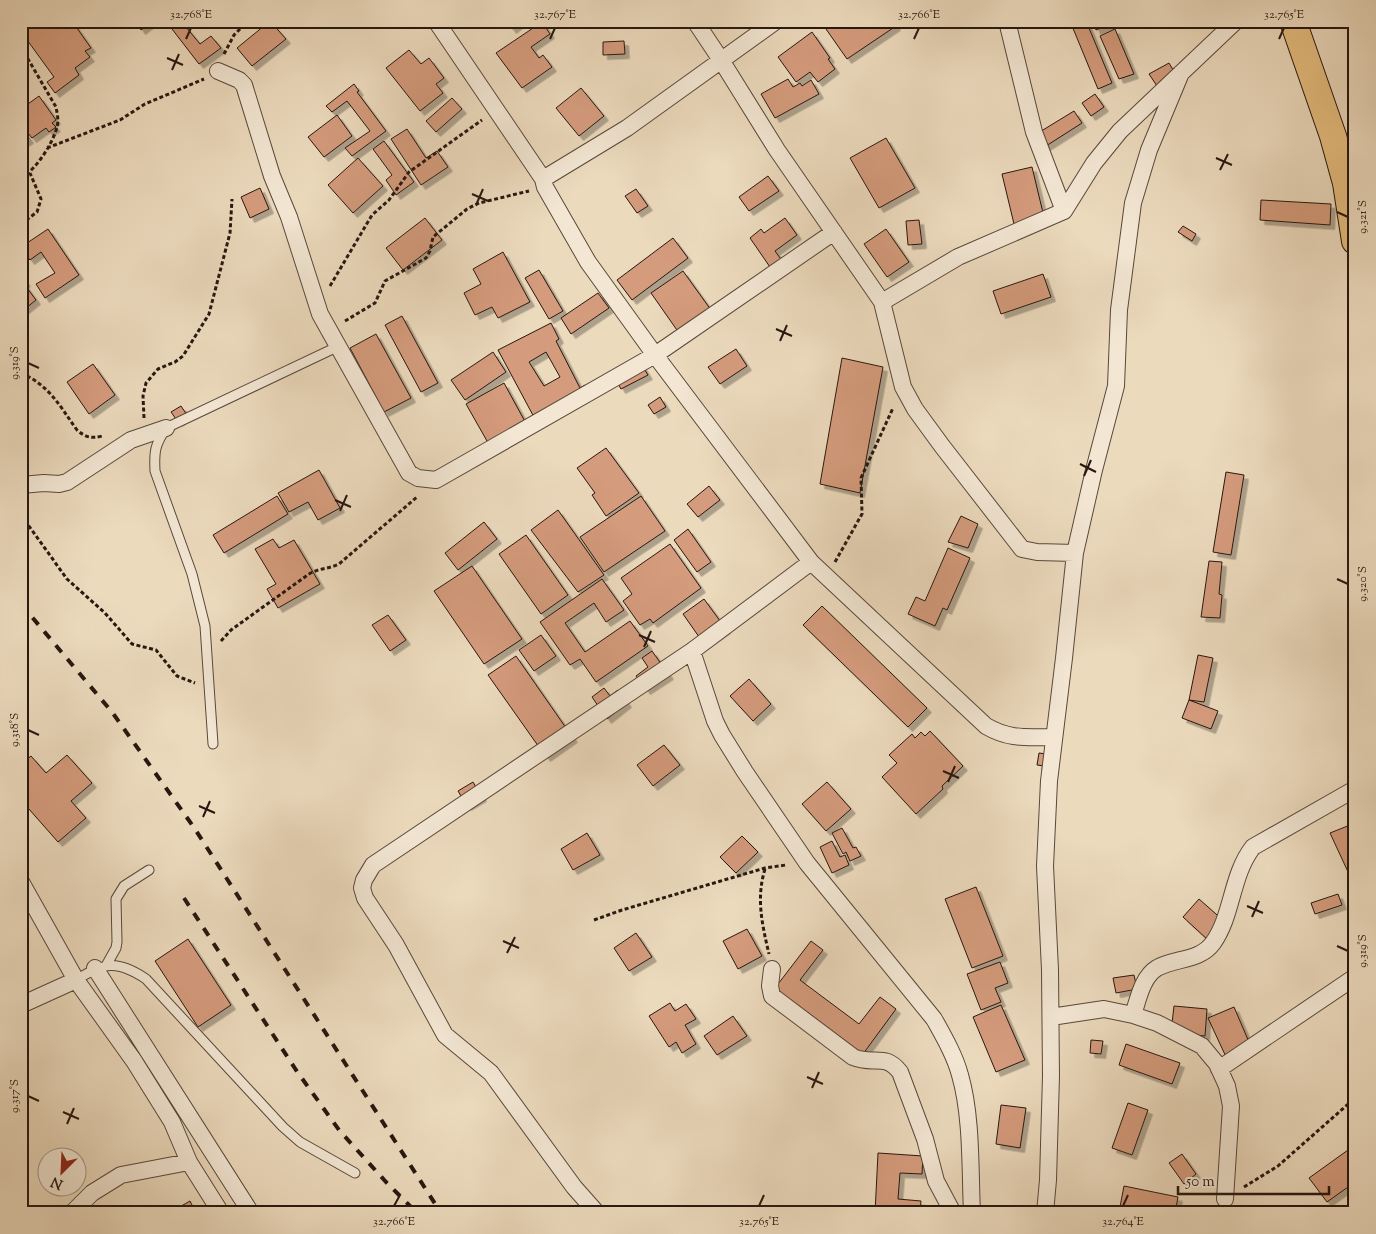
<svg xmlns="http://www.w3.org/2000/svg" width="1376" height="1234" viewBox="0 0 1376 1234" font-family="'Sorts Mill Goudy',serif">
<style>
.building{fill:#d49b7c;stroke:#271710;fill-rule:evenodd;filter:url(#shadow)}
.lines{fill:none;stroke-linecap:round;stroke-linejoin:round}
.lane-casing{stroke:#58483b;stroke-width:11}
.street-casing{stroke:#58483b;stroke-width:18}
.primary-casing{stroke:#271710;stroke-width:28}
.path{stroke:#271710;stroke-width:3;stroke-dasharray:4 2.5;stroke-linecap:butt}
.lane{stroke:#f3e7d4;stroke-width:9}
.street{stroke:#f3e7d4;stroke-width:16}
.primary{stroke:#e6bd7e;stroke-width:26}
.rail{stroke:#271710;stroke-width:4;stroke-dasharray:9 9;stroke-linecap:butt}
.ticks{fill:none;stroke:#271710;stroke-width:2}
.neatline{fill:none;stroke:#271710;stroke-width:2}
.ticks-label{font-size:12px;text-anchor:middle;fill:#271710}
</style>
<defs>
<filter id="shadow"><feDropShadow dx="4.5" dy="4.5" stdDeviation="0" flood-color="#0004"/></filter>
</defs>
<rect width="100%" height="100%" fill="#ecdabd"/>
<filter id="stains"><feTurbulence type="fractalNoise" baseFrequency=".004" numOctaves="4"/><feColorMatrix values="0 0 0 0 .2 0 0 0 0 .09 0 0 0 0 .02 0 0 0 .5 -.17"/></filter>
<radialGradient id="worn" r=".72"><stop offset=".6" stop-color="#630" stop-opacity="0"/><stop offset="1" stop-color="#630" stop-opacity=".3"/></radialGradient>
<path class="building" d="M39,21H72L91,48L85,51L90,57L75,68L79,75L55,93L47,82L54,77L22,33Z
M135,21H153L141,30Z
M181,21L200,44L211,36L221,48L199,64L172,29Z
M270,21L286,39L252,66L237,48Z
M506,21H522L512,29Z
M837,21H893L896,26L847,59L826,29Z
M1070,21H1086L1112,83L1098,89Z
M1093,21H1110L1111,24L1096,30Z
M542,22L550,34L531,47L539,58L543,55L552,67L522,88L496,53Z
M1115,29L1134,74L1119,79L1100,36Z
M812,32L830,58L828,59L835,69L818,82L810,72L796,82L778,57Z
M624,41L625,54L603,55V42Z
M409,50L421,64L429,58L444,78L436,84L443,93L420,111L386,68Z
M1169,63L1176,75L1157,86L1149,74Z
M788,79L793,87L800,83L802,86L811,80L819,94L775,118L761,94Z
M354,84L359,91L357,92L386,131L352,156L345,148L370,131L347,101L332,112L326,106Z
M581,88L604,116L579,136L556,108Z
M1095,94L1104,107L1091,116L1082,103Z
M39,96L56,120L52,123L56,127L49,132L46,128L32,138L25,129L23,130L29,139L21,144V109Z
M452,98L462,109L436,132L426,121Z
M1074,111L1082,123L1046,146L1038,133Z
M337,115L352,136L324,157L308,137Z
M407,129L426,158L437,151L448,167L421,185L391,139Z
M886,138L915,188L879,208L850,158Z
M384,141L414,182L396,195L386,180L392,175L373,149Z
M358,158L383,186L353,213L328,185Z
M1032,167L1044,217L1014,224L1002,174Z
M768,176L779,191L749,211L739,197Z
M260,188L269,209L250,218L241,197Z
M636,189L648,206L637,213L625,196Z
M1261,200L1331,204L1330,225L1260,220Z
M425,218L442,240L403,270L386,248Z
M785,218L797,235L775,251L783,262L772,270L750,238L761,229L764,233Z
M919,220L922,244L908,245L906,221Z
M1183,226L1196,234L1192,241L1178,232Z
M48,229L79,275L45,298L36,284L55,273L41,252L30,260L21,247Z
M886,229L909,262L887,277L864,244Z
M673,238L688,258L632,300L617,280Z
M503,252L530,302L498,318L492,307L475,315L464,293L481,284L473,269Z
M539,270L563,311L549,319L525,278Z
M683,271L711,310L679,333L651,293Z
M1043,274L1051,297L1001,314L993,291Z
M21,276L26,282L24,284L36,300L21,312Z
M598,293L609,308L571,334L561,318Z
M402,316L438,383L421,392L385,325Z
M551,323L559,339L556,341L580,388L585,385L587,389L535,419L498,350ZM546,352L560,377L544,386L529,362Z
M376,334L411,398L384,412L350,348Z
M736,349L747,366L720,384L708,367Z
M493,352L506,372L465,400L451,380Z
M842,358L883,367L860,493L820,484Z
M638,359L648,375L621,389L612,373Z
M93,364L115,395L89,414L67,382Z
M504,383L528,427L491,448L466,404Z
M660,397L666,407L654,414L648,405Z
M181,406L187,415L178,422L171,412Z
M606,448L639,493L606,516L592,495L595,493L577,468Z
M319,470L340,508L318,520L308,502L289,512L278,493Z
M1226,472L1244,475L1231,555L1213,552Z
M709,486L720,500L698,517L687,504Z
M277,496L288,514L224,553L213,535Z
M641,496L665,531L604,572L580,537Z
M558,510L604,575L578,592L531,530Z
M961,516L978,524L968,548L948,542Z
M484,522L497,539L458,570L445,553Z
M688,529L711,562L697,572L674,540Z
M526,535L568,595L541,614L499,554Z
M273,539L279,548L294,540L320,584L278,608L267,589L276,584L255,549Z
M670,544L701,588L653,623L650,619L640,625L623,601L632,594L621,578Z
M948,548L970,558L947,610L943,608L935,626L908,614L916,597L925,601Z
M1209,561L1222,562L1219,594L1222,595L1220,618L1201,617Z
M472,566L522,639L484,664L434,591Z
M602,579L624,610L606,622L594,603L565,623L585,652L630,621L648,646L596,682L580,659L570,665L540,622Z
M704,599L726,629L704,644L683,614Z
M822,606L927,708L908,727L803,625Z
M388,615L406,640L390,651L372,625Z
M541,635L556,656L534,671L519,650Z
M652,651L669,675L646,690L636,676L648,667L642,658Z
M1198,655L1213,658L1204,702L1189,700Z
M516,656L573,738L546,757L488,675Z
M749,679L771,704L753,721L730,696Z
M604,688L610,696L618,690L627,703L607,719L592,697Z
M1189,700L1218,711L1211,729L1182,718Z
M930,731L963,766L942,786L943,789L916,814L882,777L897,763L889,755L912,734L915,738L921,732L925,736Z
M664,745L680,765L653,786L637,765Z
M1039,753L1054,755L1053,767L1037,765Z
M67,755L92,783L71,801L86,818L58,842L21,800V764L31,756L46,773Z
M473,782L482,797L467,806L458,791Z
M827,782L851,809L826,831L802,804Z
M1355,823V887L1330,833Z
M842,828L853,848L856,847L861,856L850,861L846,852L843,854L832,833Z
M587,833L600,855L573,870L561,849Z
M742,836L758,852L736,873L720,857Z
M832,841L840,857L845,855L849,865L832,873L820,847Z
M976,887L1003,956L972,968L945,899Z
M1338,894L1342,905L1315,914L1311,903Z
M1199,899L1225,922L1208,940L1183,917Z
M747,929L762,956L738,969L723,941Z
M636,933L652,957L629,971L614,948Z
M188,939L231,1005L198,1027L155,961Z
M811,941L823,950L800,980L859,1024L880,997L896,1009L863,1054L775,988Z
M1000,962L1008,983L995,988L1001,1002L981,1010L967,974Z
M1134,975L1137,989L1116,993L1113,978Z
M670,1003L675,1011L686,1004L696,1019L685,1025L696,1044L682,1053L676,1042L669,1047L649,1016Z
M1001,1005L1025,1060L996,1072L973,1017Z
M1174,1006L1207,1009L1205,1036L1171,1032Z
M1234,1007L1252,1049L1227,1059L1208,1018Z
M733,1016L747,1036L717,1055L704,1036Z
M1091,1040L1103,1041L1101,1054L1090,1053Z
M1126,1044L1180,1063L1172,1084L1119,1065Z
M1128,1103L1148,1110L1132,1155L1112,1148Z
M1001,1105L1026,1108L1020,1148L996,1144Z
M1355,1145V1182L1327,1202L1309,1178Z
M878,1153L923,1156L922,1174L900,1173L898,1199L921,1201L920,1213H875Z
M1182,1154L1196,1174L1184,1184L1169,1163Z
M1124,1186L1178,1197L1175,1213L1119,1212Z
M190,1201L196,1213H169Z"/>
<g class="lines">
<defs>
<path id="lane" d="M213,744L205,626L192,574L155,471C154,451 155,445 166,428L339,346
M107,964L116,948L117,942L116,899L124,886L149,870
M76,980C104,963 116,959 146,979L283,1127L300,1142L355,1173"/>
<path id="street" d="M436,21L543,179L545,187L588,262L655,355L811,562L986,726C1010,740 1027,737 1053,737
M695,21L721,60L777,150L882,302L903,387L915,409L942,446L1022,549L1037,552L1075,553
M1007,21L1034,132L1064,211
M218,71L239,80L244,85L272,176L289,217L320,314L409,473L418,478L436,480L655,355L834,232
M543,179L627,128L776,21
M882,302L958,257L1064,211L1094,163L1120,131L1236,21
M21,485L44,483L59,484L67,482L131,440L166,428
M692,651L715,721L722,735L745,772L807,863L934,1019C944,1037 955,1056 960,1075C972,1116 970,1170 972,1213
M21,882L76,980L134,1061L172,1122L189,1162L221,1213
M95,968L251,1213
M772,969L770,986L772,996L853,1057C874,1066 884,1052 900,1072L925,1139L936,1181L953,1213
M21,1005L76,980
M1133,1015C1138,1000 1142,977 1157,968C1175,958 1200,961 1213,943C1233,915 1231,875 1253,847L1355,789
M1051,1017L1104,1009L1133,1015L1157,1023L1202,1046L1217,1064L1227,1086L1231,1106L1225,1199
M1219,1069L1355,977
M72,1213L92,1193L121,1175L189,1162
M597,1213L574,1187L491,1073L445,1035L396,945L365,898L362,888L364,880L373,865L692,651L811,562
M1045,1213L1048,1180L1051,1076L1050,970L1045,866L1049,781L1064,658L1075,553L1094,470L1116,386L1119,310L1133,203L1149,150L1181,73"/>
<path id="primary" d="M1293,21L1333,136L1346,183L1355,241"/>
</defs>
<use href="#lane" class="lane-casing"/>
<use href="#street" class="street-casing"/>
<use href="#primary" class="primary-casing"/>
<path class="path" d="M21,47L56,107C57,113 59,120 57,127C53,143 36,170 21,178
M224,54L234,35L248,21
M47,148L120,120L145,104L204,79
M21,224L37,212L41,199L30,173
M330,286L372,215L389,200L409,172L482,120
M345,321L375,303L385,281L426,258L430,251L433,237L467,209L479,203L529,191
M21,373C50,386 59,405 77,430C85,437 91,439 102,436
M144,418L143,396L146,383L158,369L175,362L183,356L209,314L230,233L232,199
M21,515L67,579L105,613L132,644L156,650L177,676L195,683
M835,562L862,514L861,478L893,408
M221,641L231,630L309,574C319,568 329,569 339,564L417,497
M765,869C756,898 762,924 769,954
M594,920L622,910L765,868L786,865
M1244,1187L1278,1166L1355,1098
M1202,1213L1211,1207"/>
<use href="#lane" class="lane"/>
<use href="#street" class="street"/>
<use href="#primary" class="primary"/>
<path class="rail" d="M21,604L112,712L195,829L441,1213
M184,898L296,1070L339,1130L386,1182L417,1213"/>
</g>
<path class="ticks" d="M186,39L191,28M550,39L555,28M914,39L919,28M1279,39L1284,28M167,58L183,65M172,70L179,54M1216,158L1232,165M1220,170L1228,154M472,194L488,201M476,205L483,189M1337,212L1348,217M776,329L792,336M780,341L787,325M28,363L39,368M1080,464L1096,472M1084,476L1091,460M335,500L351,507M340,511L347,495M1337,579L1348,584M639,635L655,642M644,647L651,631M28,730L39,735M943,771L959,778M948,782L955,766M199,806L215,813M203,817L210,801M1247,906L1263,913M1252,917L1259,901M503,941L519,948M1337,946L1348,951M507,953L515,937M807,1077L823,1084M812,1088L819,1072M28,1096L39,1101M63,1112L79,1119M67,1124L74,1108M394,1206L400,1195M759,1206L764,1195M1123,1206L1128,1195"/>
<rect width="1376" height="1234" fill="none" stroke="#ecdabd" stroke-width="55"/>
<g transform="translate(62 1172) rotate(204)"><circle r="24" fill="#f3e7d4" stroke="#a19486"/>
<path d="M0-4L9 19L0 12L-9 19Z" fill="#8f2418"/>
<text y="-8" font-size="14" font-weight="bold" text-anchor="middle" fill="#271710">N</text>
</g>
<path d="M1178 1186v8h151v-8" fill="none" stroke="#271710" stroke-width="2.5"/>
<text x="1186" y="1186" font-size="15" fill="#271710" stroke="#f3e7d4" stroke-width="4" paint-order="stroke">50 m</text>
<rect x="28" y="28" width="1320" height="1178" class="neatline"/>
<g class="ticks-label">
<text x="191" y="18">32.768°E</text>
<text x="555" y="18">32.767°E</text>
<text x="919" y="18">32.766°E</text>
<text x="1284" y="18">32.765°E</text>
<text transform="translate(1362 217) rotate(-90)" y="4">9.321°S</text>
<text transform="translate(14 363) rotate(-90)" y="4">9.319°S</text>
<text transform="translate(1362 584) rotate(-90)" y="4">9.320°S</text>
<text transform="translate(14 730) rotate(-90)" y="4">9.318°S</text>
<text transform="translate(1362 951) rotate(-90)" y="4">9.319°S</text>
<text transform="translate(14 1096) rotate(-90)" y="4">9.317°S</text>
<text x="394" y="1225">32.766°E</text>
<text x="759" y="1225">32.765°E</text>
<text x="1123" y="1225">32.764°E</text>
</g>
<rect width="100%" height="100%" filter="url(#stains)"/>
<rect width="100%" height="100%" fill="url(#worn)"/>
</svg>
